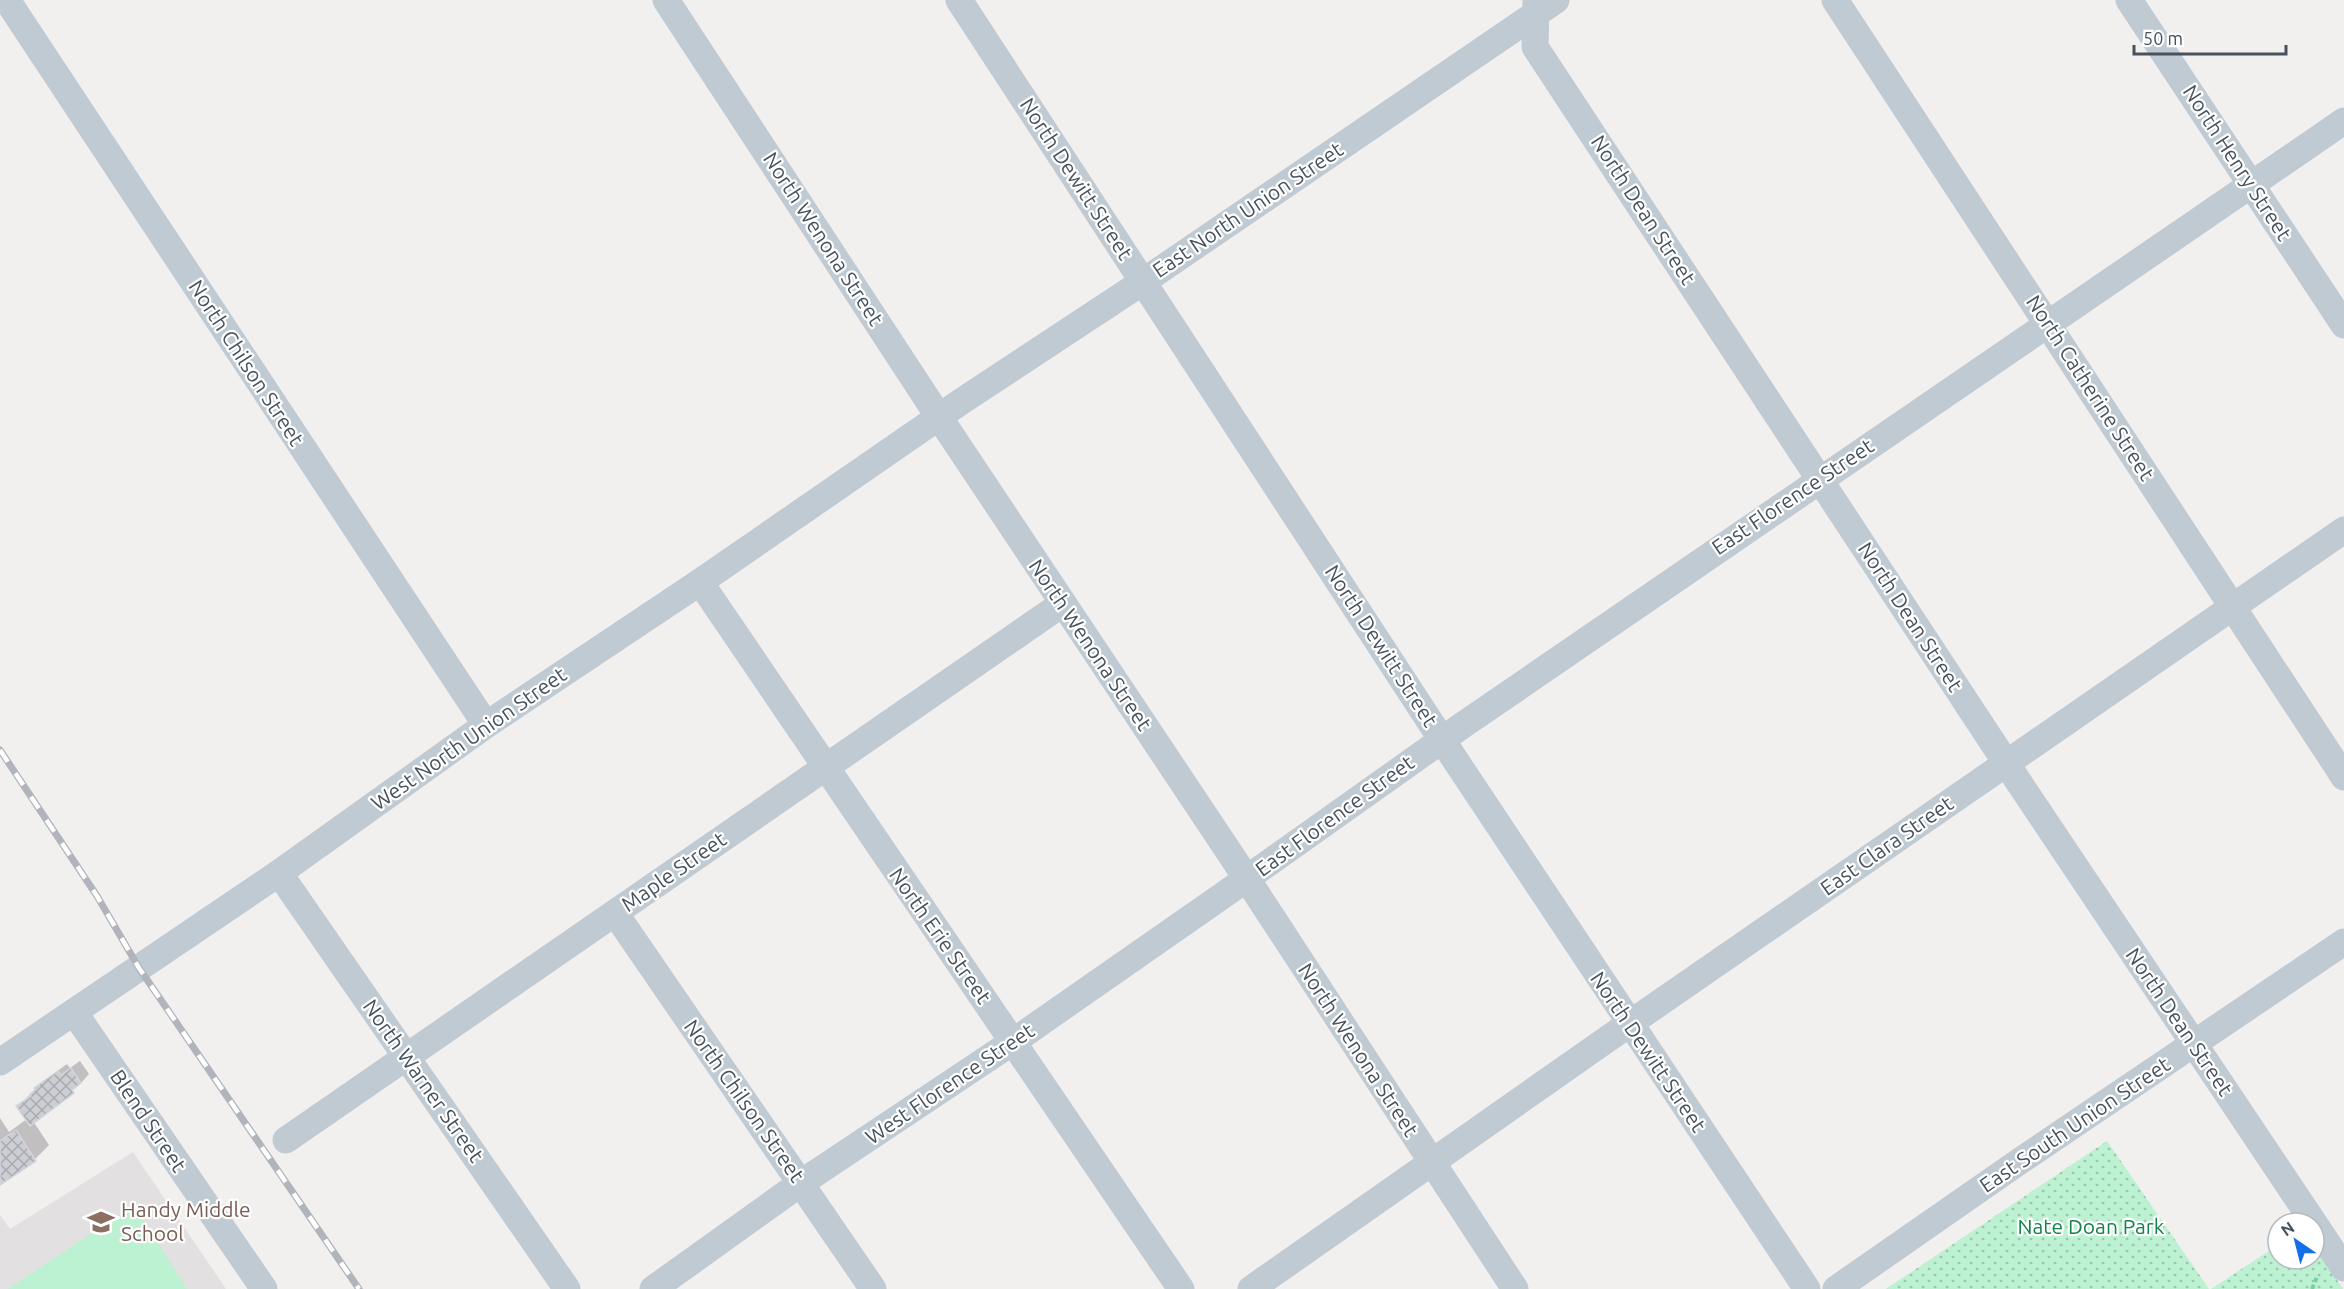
<svg xmlns="http://www.w3.org/2000/svg" width="2344" height="1289" viewBox="0 0 2344 1289" font-family="Ubuntu,sans-serif">
<style>
.education{fill:#e3e0e1}
.green{fill:url(#green-dots)}
.pitch{fill:#bcf1d1}
.shadow{fill:#0003}
.building{fill:url(#building-cross-hatch);stroke:#d3d5db;stroke-width:1.5}
.lines{fill:none;stroke-linecap:round;stroke-linejoin:round}
.path{stroke:#73d0a3;stroke-width:4;stroke-dasharray:4.5 3;stroke-linecap:butt}
.minor{stroke:#bfcad2;stroke-width:27}
.rail-casing{stroke:#b1b4ba;stroke-width:7}
.rail{stroke:#fff;stroke-width:4.5;stroke-dasharray:14;stroke-linecap:butt}
.labels{text-anchor:middle;stroke-width:4.5;stroke-linejoin:round;paint-order:stroke}
.street-label{font-size:21px;fill:#47525d;stroke:#fff}
.education-label{font-size:21px;fill:#785e54;stroke:#fff;text-anchor:start}
.park-label{font-size:21px;fill:#14824c;stroke:#fff}
</style>
<defs>
<pattern id="green-dots" width="8" height="8" patternUnits="userSpaceOnUse" patternTransform="scale(1.5)"><rect width="8" height="8" fill="#bcf1d1"/><path d="M2 2h.1M6 6h.1" fill="none" stroke="#9bc6ad" stroke-width="1.8" stroke-linecap="round"/></pattern>
<pattern id="building-cross-hatch" width="8" height="8" patternUnits="userSpaceOnUse" patternTransform="scale(1.5)"><rect width="8" height="8" fill="#ccced4"/><path d="M0 0l8 8M0 8l8-8" fill="none" stroke="#a7aaaf"/></pattern>
</defs>
<rect width="100%" height="100%" fill="#f2efef"/>
<path class="education" d="M133,1152L226,1289H0V1215L10,1229Z"/>
<path class="green" d="M2107,1141L2209,1289H1886Z
M2278,1245V1259H2314V1245L2343,1289H2211Z"/>
<path class="pitch" d="M134,1205L187,1289H8Z"/>
<path class="shadow" d="M80,1061L89,1074L81,1083L33,1121L49,1145L35,1159L0,1183V1118L9,1132L27,1119L18,1106L45,1080L67,1064L70,1068Z"/>
<path class="building" d="M71,1068L81,1083L72,1090L74,1093L30,1126L16,1106L31,1096L30,1094L35,1090L34,1088L58,1071L61,1075Z
M16,1130L36,1161L0,1185V1141Z"/>
<g class="lines">
<path class="path" d="M2312,1289L2317,1277"/>
<path class="minor" d="M7,0L486,725
M666,0L939,417L1247,879L1515,1289
M959,0L1442,740L1807,1289
M1835,0L2344,777
M2129,0L2344,325
M1536,1L1535,47L2020,784L2314,1223
M700,582L1181,1289
M279,873L567,1289
M615,913L873,1289
M74,1012L264,1289
M0,1062L279,873L486,725L700,582L962,401L1144,281L1556,0
M286,1140C544,959 805,784 1062,604
M2314,1223L2344,1268
M653,1289L801,1183L1014,1041L1222,896L1463,725L2344,121
M1251,1289L1629,1024L2344,530
M1836,1289L2020,1161L2344,942"/>
<defs>
<path id="rail" d="M0,750L97,896L139,968L359,1289"/>
</defs>
<use href="#rail" class="rail-casing"/>
<use href="#rail" class="rail"/>
</g>
<defs>
<symbol id="school-bare" viewBox="-9 -9 18 18"><path d="M0-5L7-2L0 1L-7-2ZM-4 1L0 2.5L4 1V4Q0 6-4 4Z" fill="#8d6e63" stroke="#fff" stroke-width="2.5" paint-order="stroke"/></symbol>
</defs>
<g fill-rule="evenodd">
<use href="#school-bare" x="82" y="1203" width="38" height="38"/>
</g>
<g class="labels">
<g class="street-label">
<text transform="translate(2237 163) rotate(57)" y="7">North Henry Street</text>
<text transform="translate(1076 179) rotate(57)" y="7">North Dewitt Street</text>
<text transform="translate(1248 210) rotate(-34)" y="7">East North Union Street</text>
<text transform="translate(1643 210) rotate(57)" y="7">North Dean Street</text>
<text transform="translate(823 239) rotate(57)" y="7">North Wenona Street</text>
<text transform="translate(246 363) rotate(57)" y="7">North Chilson Street</text>
<text transform="translate(2090 388) rotate(57)" y="7">North Catherine Street</text>
<text transform="translate(1793 497) rotate(-34)" y="7">East Florence Street</text>
<text transform="translate(1910 617) rotate(57)" y="7">North Dean Street</text>
<text transform="translate(1090 645) rotate(56)" y="7">North Wenona Street</text>
<text transform="translate(1381 646) rotate(57)" y="7">North Dewitt Street</text>
<text transform="translate(469 739) rotate(-35)" y="7">West North Union Street</text>
<text transform="translate(1335 816) rotate(-36)" y="7">East Florence Street</text>
<text transform="translate(1887 846) rotate(-35)" y="7">East Clara Street</text>
<text transform="translate(674 872) rotate(-35)" y="7">Maple Street</text>
<text transform="translate(940 936) rotate(55)" y="7">North Erie Street</text>
<text transform="translate(2179 1022) rotate(56)" y="7">North Dean Street</text>
<text transform="translate(1358 1050) rotate(57)" y="7">North Wenona Street</text>
<text transform="translate(1648 1052) rotate(56)" y="7">North Dewitt Street</text>
<text transform="translate(423 1081) rotate(55)" y="7">North Warner Street</text>
<text transform="translate(950 1084) rotate(-34)" y="7">West Florence Street</text>
<text transform="translate(744 1101) rotate(55)" y="7">North Chilson Street</text>
<text transform="translate(148 1121) rotate(56)" y="7">Blend Street</text>
<text transform="translate(2075 1125) rotate(-34)" y="7">East South Union Street</text>
</g>
<g class="education-label">
<text x="121" y="1217">Handy Middle<tspan x="121" dy="24">School</tspan></text>
</g>
<g class="park-label">
<text x="2091" y="1234">Nate Doan Park</text>
</g>
</g>
<g transform="translate(2296 1241) rotate(325)"><circle r="28" fill="#ffffff" stroke="#b5babe" stroke-width="1.5"/>
<path d="M0-4.5L10 22L0 15L-10 22Z" fill="#136fe8"/>
<text y="-9" font-size="16" font-weight="bold" text-anchor="middle" fill="#47525d">N</text>
</g>
<path d="M2134 45v9h152v-9" fill="none" stroke="#47525d" stroke-width="3"/>
<text x="2143" y="45" font-size="18" fill="#47525d" stroke="#ffffff" stroke-width="4.5" paint-order="stroke">50 m</text>
</svg>
